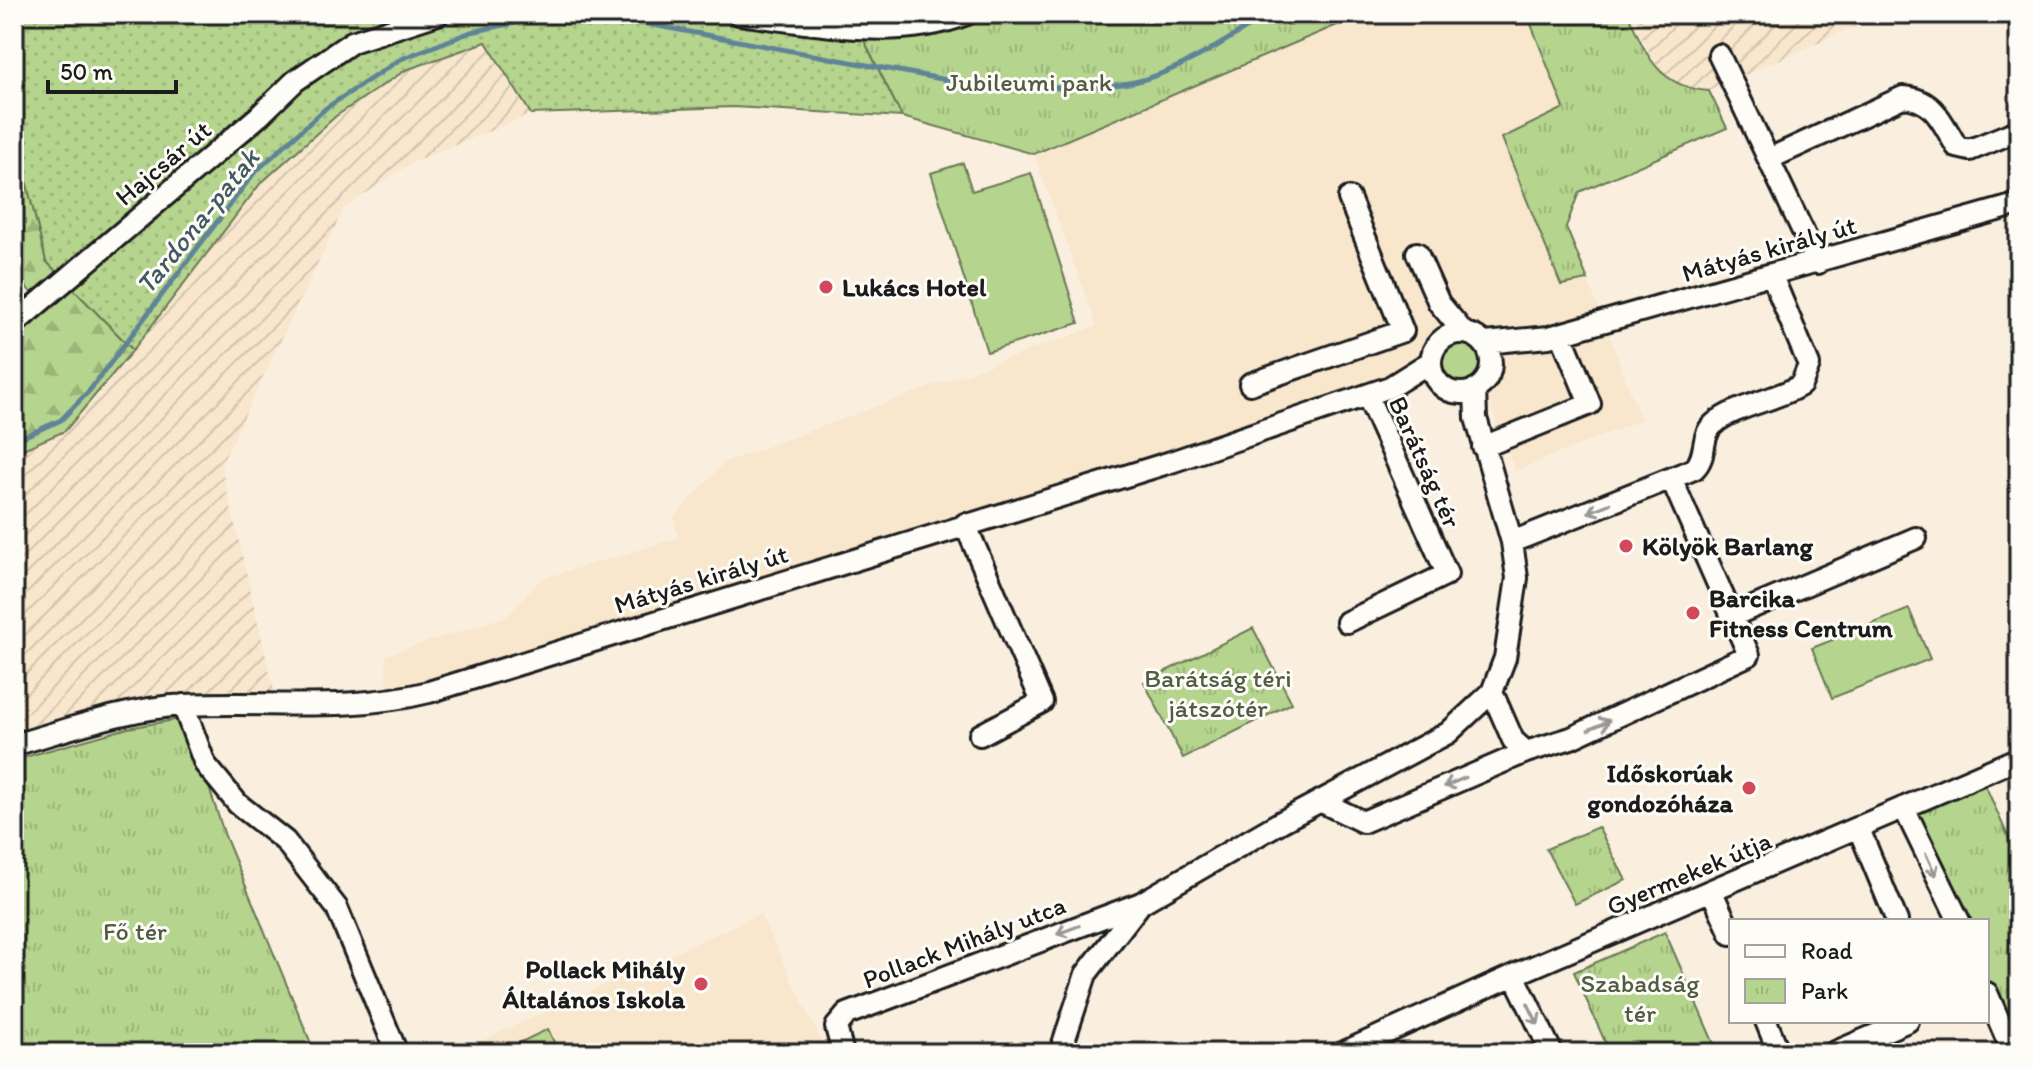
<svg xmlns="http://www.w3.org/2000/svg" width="2033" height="1067" viewBox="0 0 2033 1067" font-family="Itim,sans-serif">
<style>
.built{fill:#f8e6cd}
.industrial{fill:url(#industrial-furrows)}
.grass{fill:#b5d48d;stroke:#687854;stroke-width:2}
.forest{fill:url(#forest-firs);stroke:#687854;stroke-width:2}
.park{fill:url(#park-tufts);stroke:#687854;stroke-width:2}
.garden{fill:url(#garden-dots);stroke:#687854;stroke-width:2}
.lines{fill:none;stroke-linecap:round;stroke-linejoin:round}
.stream{stroke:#5e8498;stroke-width:5}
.minor-casing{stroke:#1c1c1c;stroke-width:26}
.minor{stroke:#fdfcf7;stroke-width:20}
.oneway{stroke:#989794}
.poi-dot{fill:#d1495b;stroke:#fdfcf7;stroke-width:3}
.labels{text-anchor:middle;stroke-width:6;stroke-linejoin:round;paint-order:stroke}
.park-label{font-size:26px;fill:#525c44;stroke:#fdfcf7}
.street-label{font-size:26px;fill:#1c1c1c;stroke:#fdfcf7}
.poi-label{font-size:26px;font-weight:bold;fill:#1c1c1c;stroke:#fdfcf7;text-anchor:start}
.water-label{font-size:28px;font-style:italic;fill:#425964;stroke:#fdfcf7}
</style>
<defs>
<pattern id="industrial-furrows" width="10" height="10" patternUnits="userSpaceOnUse" patternTransform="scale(2)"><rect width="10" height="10" fill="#f8e6cd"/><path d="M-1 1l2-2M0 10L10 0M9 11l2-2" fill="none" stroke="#d4c5af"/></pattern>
<pattern id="forest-firs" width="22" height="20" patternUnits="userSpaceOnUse" patternTransform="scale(2)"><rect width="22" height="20" fill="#b5d48d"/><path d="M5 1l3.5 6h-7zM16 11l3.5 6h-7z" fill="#9bb579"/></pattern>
<pattern id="park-tufts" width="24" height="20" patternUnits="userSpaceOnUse" patternTransform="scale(2)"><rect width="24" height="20" fill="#b5d48d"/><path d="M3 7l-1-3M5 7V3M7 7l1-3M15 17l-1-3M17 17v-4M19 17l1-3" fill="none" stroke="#9bb579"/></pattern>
<pattern id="garden-dots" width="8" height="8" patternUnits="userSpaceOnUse" patternTransform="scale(2)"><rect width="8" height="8" fill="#b5d48d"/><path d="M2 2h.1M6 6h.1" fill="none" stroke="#9bb579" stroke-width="1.8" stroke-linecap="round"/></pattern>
</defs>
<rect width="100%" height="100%" fill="#faefde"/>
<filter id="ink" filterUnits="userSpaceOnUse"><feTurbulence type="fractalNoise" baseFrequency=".0125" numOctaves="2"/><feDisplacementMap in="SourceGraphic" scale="16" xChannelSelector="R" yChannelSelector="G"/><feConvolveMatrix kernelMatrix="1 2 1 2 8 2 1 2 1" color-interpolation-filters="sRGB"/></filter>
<g filter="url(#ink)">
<path class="built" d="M1363,14H1527L1564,108L1503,139L1561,285L1588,280L1641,420L1515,471L1473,359L387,694L386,655L508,616L541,579L678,538L674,517L725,462L1097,326L1034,154Z
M760,914L827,1053H455Z"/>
<path class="industrial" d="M1628,14H1882L1709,91L1684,89L1664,78Z
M486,41L531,114L411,163L344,208L221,465L275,695L135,698L14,733V453L65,430L99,395L260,184L336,116L406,70Z"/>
<path class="grass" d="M963,163L972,191L1031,173L1079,323L987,352L931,173Z
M1440 362a21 21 0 1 1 42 0a21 21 0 1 1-42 0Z
M1909,609L1930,659L1832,698L1812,648Z
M548,1029L559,1053H498Z"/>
<path class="forest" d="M14,132L46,261L133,350L65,431L14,453V331L42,307L21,280L14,285Z"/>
<path class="park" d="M851,14H1363L1034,154L902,117Z
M1527,14H1628C1647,57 1659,87 1709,91L1727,128L1579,192L1566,227L1588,280L1561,285L1502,138L1564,108Z
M1253,628L1292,703L1183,758L1144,682Z
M186,718L225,836L315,1053H14V760L128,728Z
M1982,778L2019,861V1053L1987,994V921H1955L1907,815Z
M1598,827L1626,880L1575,904L1546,849Z
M1665,932L1718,1053H1610L1574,972Z"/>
<path class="garden" d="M14,14H851L902,117L733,107L531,114L486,42L406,70L336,116L260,184L133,350L46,261L14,132Z"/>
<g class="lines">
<path class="stream" d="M14,441L61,420L90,390L254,173L326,108L401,59L471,32L542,17L631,21L974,85C1025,87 1079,91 1129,83C1174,75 1230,39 1268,14"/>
<defs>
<path id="minor" d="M739,14C811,23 898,42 967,14
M1719,55L1818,263
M1771,158L1903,97C1935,99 1942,123 1957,147L1970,150L2019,130
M1417,253L1439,303L1464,333
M14,324L259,116L295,81L352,42L438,14
M1431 363a30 30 0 1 1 60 0a30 30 0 1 1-60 0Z
M1485,343L1549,337L2019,204
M1250,384L1403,331L1349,198
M1483,447L1590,404L1561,334
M965,524L1042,702L980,735
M1512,542L1694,469C1708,456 1700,435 1714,424C1734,406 1777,400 1801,385L1809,365L1772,276
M1732,616L1916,538
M1347,622L1447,574L1367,395
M1492,692L1513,740L1526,752
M183,705L205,764L238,804L285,841L337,908L397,1053
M14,745C70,729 127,708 186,705C267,701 351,712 429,692L1171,462L1390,387L1430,362
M1320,801L1363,822L1526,752L1571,738L1749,655L1672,480
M1904,808L1959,921
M1859,829L1897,921
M1712,892L1731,934
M1514,975L1552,1053
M1987,993L2013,1053
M1766,1021L1779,1053
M843,1053L836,1027L847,1014L1141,903
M1060,1053L1086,974L1141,903L1281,822L1448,733L1492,692L1505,658L1517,578L1512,542L1476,418L1475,389
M1342,1053L1514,975L2019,758
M1833,1053L1908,1021"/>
</defs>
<use href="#minor" class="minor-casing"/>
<use href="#minor" class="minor"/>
</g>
<defs><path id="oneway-shaft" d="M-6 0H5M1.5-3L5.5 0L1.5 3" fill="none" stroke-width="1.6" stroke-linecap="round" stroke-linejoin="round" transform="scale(2)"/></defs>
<g class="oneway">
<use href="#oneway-shaft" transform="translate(1599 508) rotate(158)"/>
<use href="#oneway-shaft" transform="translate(1599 725) rotate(-24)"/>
<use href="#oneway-shaft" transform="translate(1455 782) rotate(157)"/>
<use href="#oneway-shaft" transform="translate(1931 865) rotate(65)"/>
<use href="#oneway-shaft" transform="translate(1068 930) rotate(159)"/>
<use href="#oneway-shaft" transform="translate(1533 1014) rotate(64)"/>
</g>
</g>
<g class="poi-dot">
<circle cx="826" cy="287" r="8"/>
<circle cx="1626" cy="546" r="8"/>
<circle cx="1693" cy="613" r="8"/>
<circle cx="1749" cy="788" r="8"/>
<circle cx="701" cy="984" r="8"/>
</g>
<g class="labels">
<g class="park-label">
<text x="1029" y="91">Jubileumi park</text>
<text x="1218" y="687">Barátság téri<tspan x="1218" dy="30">játszótér</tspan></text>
<text x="135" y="940">Fő tér</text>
<text x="1640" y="992">Szabadság<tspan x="1640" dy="30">tér</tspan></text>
</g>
<g class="street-label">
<text transform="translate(163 163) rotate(-40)" y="9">Hajcsár út</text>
<text transform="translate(1769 249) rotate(-16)" y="9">Mátyás király út</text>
<text transform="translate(1425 462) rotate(66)" y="9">Barátság tér</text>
<text transform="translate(701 579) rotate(-17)" y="9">Mátyás király út</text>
<text transform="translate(1689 873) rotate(-23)" y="9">Gyermekek útja</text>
<text transform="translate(964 942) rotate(-21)" y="9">Pollack Mihály utca</text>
</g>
<g class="poi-label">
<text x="842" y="296">Lukács Hotel</text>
<text x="1642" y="555">Kölyök Barlang</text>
<text x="1709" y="607">Barcika<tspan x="1709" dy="30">Fitness Centrum</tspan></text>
<text x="1733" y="782" text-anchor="end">Időskorúak<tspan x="1733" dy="30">gondozóháza</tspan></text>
<text x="685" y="978" text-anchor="end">Pollack Mihály<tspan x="685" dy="30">Általános Iskola</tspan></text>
</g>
<g class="water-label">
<text transform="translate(197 221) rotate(-51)" y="10">Tardona-patak</text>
</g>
</g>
<rect width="2033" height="1067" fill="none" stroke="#fdfcf7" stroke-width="48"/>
<rect x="24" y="24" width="1985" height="1019" fill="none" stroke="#1c1c1c" stroke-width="3" filter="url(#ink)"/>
<rect x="1729" y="919" width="260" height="104" fill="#fdfcf7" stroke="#a3a29f" stroke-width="2"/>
<rect x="1745" y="945" width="40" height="12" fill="#fdfcf7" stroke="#a3a29f" stroke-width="2"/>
<text x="1801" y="959" font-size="24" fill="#1c1c1c">Road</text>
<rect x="1745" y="979" width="40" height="24" fill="url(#park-tufts)" stroke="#a3a29f" stroke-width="2"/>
<text x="1801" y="999" font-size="24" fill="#1c1c1c">Park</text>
<path d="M48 80v12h128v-12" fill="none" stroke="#1c1c1c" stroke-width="4"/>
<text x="60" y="80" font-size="24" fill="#1c1c1c" stroke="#fdfcf7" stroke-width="6" paint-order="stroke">50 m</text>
</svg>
